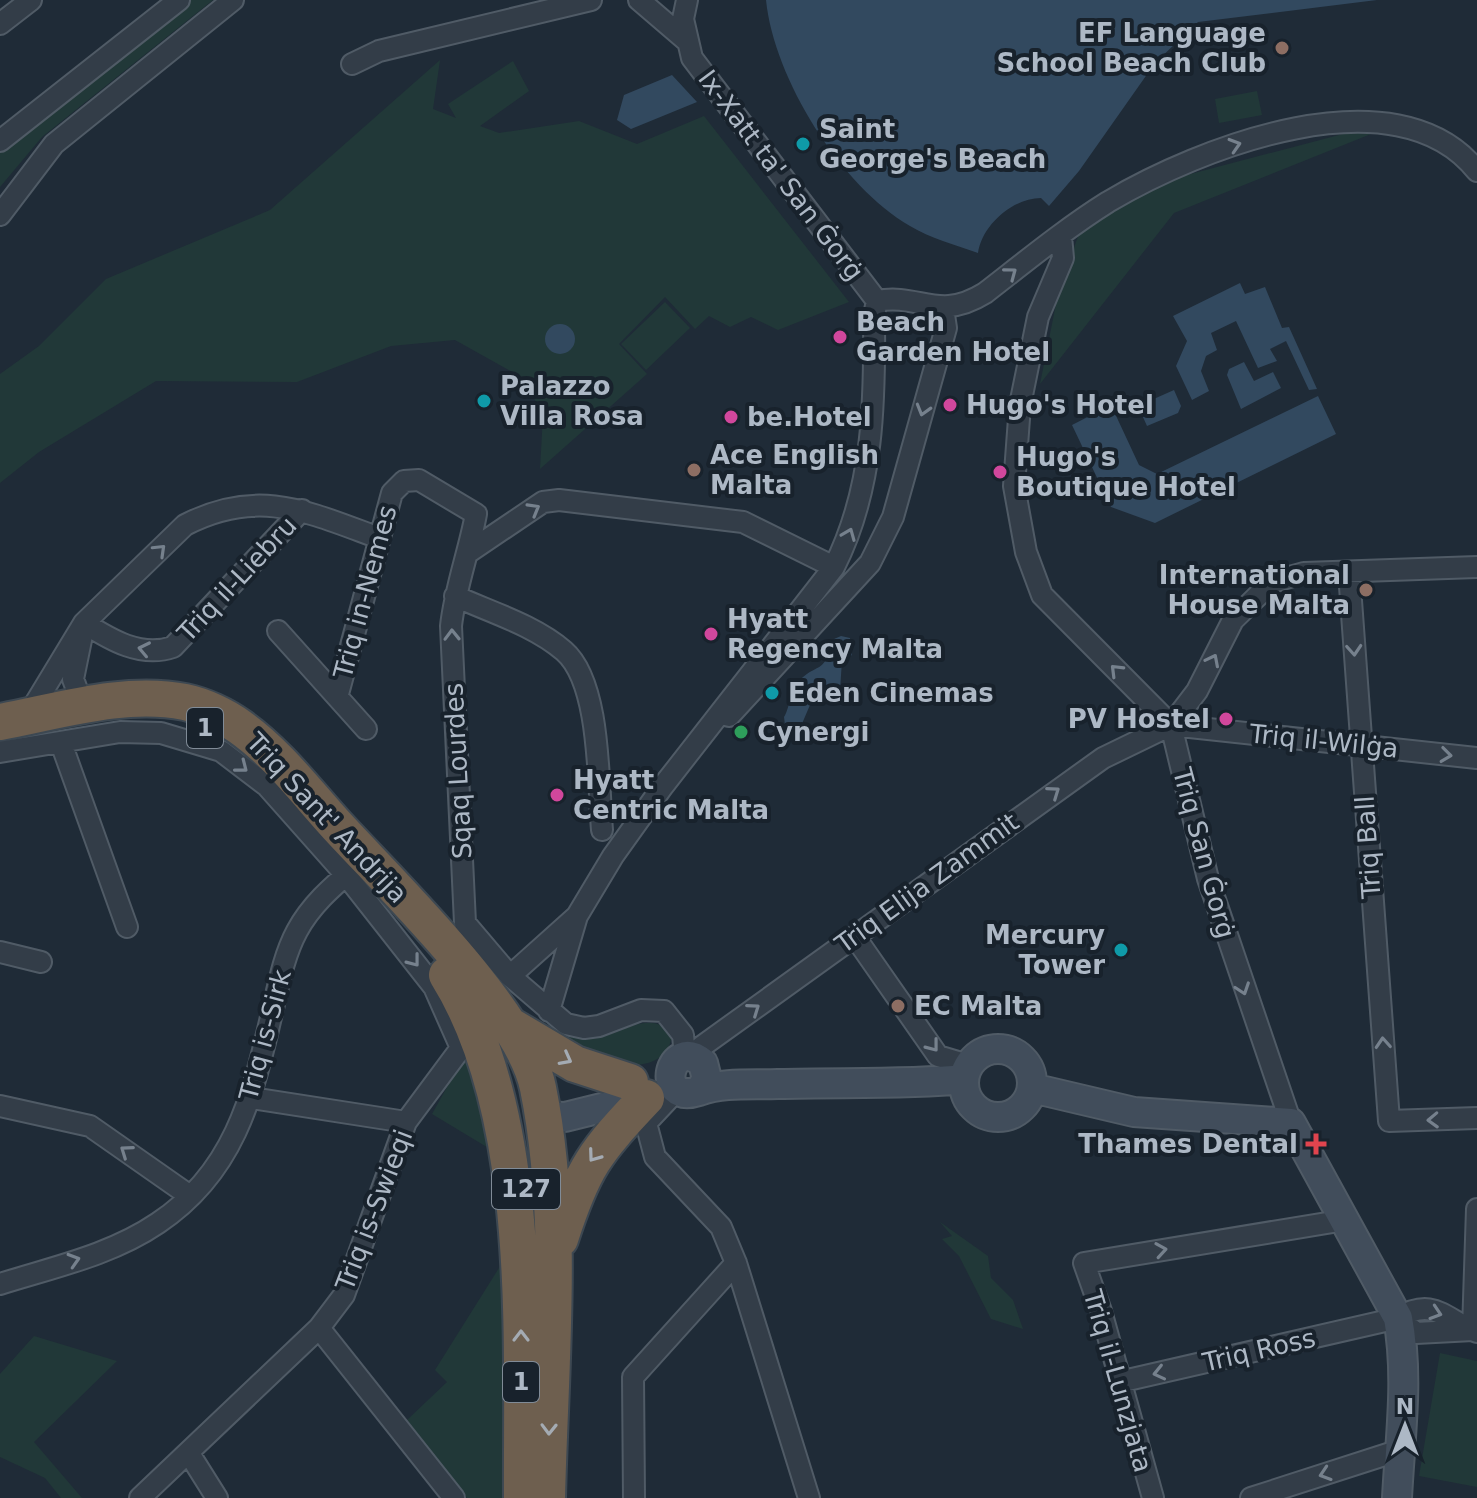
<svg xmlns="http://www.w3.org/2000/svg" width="1477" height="1498" viewBox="0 0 1477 1498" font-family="'DejaVu Sans',sans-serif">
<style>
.green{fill:#213838}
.water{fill:#32495f}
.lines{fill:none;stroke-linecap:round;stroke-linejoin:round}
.street-casing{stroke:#505b66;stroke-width:24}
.secondary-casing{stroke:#505b66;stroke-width:32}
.highway-casing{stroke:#3d4852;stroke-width:40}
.street{stroke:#333d48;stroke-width:20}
.secondary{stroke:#414d5b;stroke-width:28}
.highway{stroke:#6e5f4f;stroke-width:36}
.oneway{stroke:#76818d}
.oneway2{stroke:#a4abb3}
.education-dot{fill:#8d6e63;stroke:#18222c;stroke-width:3}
.culture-dot{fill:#0f9aa8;stroke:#18222c;stroke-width:3}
.hotel-dot{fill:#d1479c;stroke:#18222c;stroke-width:3}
.leisure-dot{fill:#2e9e5b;stroke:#18222c;stroke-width:3}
.health-dot{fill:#e0444e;stroke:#18222c;stroke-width:3}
.labels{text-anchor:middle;stroke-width:8;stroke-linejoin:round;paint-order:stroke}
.shield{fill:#18222c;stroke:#808b97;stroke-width:2}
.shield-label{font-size:24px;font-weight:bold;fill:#adb8c5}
.poi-label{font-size:26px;font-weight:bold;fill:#adb8c5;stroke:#18222c;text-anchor:start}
.street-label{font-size:26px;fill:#adb8c5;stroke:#18222c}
</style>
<rect width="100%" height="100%" fill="#1f2b37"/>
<path class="green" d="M191,0H213L42,137L0,187V153Z
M440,60L433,109L456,118L448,104L513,61L529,91L480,126L499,133L579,121L637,144L704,116L849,302L778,330L751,317L730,327L709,316L695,329L665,297L619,344L647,374L540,469L543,415L523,378L455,340L391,346L297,382L156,381L39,452L0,483V374L39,346L106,279L270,210Z
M1257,91L1262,115L1219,123L1215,99Z
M1358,130L1371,134L1174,213L1040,384L1059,289L1080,231L1164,181Z
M665,302L690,328L646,370L621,344Z
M452,931L520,1009L549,1034L554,1028C566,1034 575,1039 589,1039C619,1038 646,1007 672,1033C670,1071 623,1069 594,1060C575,1053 534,1031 519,1018C498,1002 469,953 452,931Z
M470,1046L500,1155L432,1114Z
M940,1222L988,1256L991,1278L1013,1300L1023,1329L991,1319L959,1256L942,1239L952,1236Z
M509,1252V1498H467L407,1420L447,1382L435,1370Z
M34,1336L117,1361L34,1442L82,1498H61L45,1478L0,1457V1374Z
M1440,1353L1477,1361V1487L1419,1476Z"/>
<path class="water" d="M766,0H1377L1198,22L1155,63L1079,171L1049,206L1041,198C1013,198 982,225 978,253C955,245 930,238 910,226C841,186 774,79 766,0Z
M672,75L697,102L631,129L617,120L624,95Z
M1240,283L1245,294L1265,287L1282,328L1289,327L1317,389L1309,390L1286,341L1270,349L1277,361L1258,368L1236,321L1211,333L1217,350L1206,356L1201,371L1209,391L1192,400L1176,366L1187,341L1173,316Z
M545 339a15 15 0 1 1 30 0a15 15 0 1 1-30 0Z
M1244,362L1254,381L1273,372L1281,388L1241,409L1227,375L1229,369Z
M1174,390L1181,406L1178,413L1147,426L1138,406Z
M1318,396L1336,434L1155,523L1111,507L1072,425L1111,405L1139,465L1157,474Z
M841,636L850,638L852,655L842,660L840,691L813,698L801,726L785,725L784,717C791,706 789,690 798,682C818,661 823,677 834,639Z"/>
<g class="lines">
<defs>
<path id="street" d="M639,0L688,42
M687,0L683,19L692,58L877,301
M0,24L31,0
M352,64L379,51L591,0
M0,141L179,0
M0,215L54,144L233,0
M1061,236L1063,258L1038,317L1020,405L1014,486L1026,552L1042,595L1171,725L1208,879L1291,1123
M877,301C920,293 938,322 985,293C1025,262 1065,229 1108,202C1197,149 1396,69 1477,171
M469,552L543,502L559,500L743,522L834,567
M1349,573L1389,1121L1477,1118
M455,596C490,612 534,625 564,651C601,683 598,784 602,830
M84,623C111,640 141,658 173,647L302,510
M278,631L366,729
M82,635L73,679L83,706
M338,694L392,493L404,481L419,480L476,514C469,552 455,588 451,626L465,923L510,976L566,1024L584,1028L599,1026L641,1010L664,1011L683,1035L685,1057
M729,716L870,563L893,517L946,328L943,308
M27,717L84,623L185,525C258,487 308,512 379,538
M1171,725L1477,758
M61,743L127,927
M0,752L120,732L161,733L221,751L267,786L346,875L434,987L461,1048L406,1122L344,1295L319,1328L140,1498
M855,937L938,1056L968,1065
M0,952L41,962
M510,976L577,916L613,856L663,786L834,567C874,488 875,401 874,315L877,301
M549,1011L577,916
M698,1059L701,1047L1103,758L1171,725L1197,691L1233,620L1272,582L1304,573L1477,567
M677,1090L646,1123L655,1157L721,1227L736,1263L809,1498
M252,1098L406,1122
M0,1106L90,1126L190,1196
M0,1284C54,1267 111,1255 158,1223C233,1173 252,1099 271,1017C278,988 283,957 297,931C311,905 332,887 354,868
M1398,1318L1416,1333L1473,1330
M319,1328L454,1498
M1473,1330L1477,1209
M1119,1382L1398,1318C1434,1296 1445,1320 1477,1332
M190,1455L217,1498
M634,1498L633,1377L736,1263
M1153,1498L1101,1311L1084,1263L1345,1220
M1251,1498L1400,1450"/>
<path id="secondary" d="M964 1083a34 34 0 1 1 68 0a34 34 0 1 1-68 0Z
M1032,1088L1134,1112L1291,1123L1398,1318C1409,1377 1400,1438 1397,1498
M700,1090L707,1079L703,1063C669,1034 653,1106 699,1091C724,1082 751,1085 778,1084C840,1082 902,1085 964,1079
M542,1116L565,1117L650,1096"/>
<path id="highway" d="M0,722C59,711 125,690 185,702C204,706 225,716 240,727C278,754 306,792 337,826C391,885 523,1012 538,1088C565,1221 550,1363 547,1498
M447,975C534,1114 521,1338 522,1498
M509,1025L575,1064L630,1082
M560,1239C583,1167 595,1152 646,1098"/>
</defs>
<use href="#street" class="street-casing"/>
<use href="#secondary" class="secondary-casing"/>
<use href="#highway" class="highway-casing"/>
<use href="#street" class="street"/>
<use href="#secondary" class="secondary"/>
<use href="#highway" class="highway"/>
</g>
<defs><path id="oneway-chevron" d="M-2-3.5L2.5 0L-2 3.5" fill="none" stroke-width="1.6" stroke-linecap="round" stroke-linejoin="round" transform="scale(2)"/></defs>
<g class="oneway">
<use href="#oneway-chevron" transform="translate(1235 145) rotate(-17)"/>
<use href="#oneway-chevron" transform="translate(1011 273) rotate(-37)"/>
<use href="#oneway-chevron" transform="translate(923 410) rotate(106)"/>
<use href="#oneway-chevron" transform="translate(534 509) rotate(-30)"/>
<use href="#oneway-chevron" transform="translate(849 534) rotate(-68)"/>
<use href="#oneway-chevron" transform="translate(160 550) rotate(-44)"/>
<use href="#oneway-chevron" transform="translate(452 635) rotate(-91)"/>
<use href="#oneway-chevron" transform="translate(144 649) rotate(-168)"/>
<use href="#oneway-chevron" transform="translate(1354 650) rotate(86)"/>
<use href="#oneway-chevron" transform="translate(1213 660) rotate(-63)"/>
<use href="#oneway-chevron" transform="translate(1116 670) rotate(-135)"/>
<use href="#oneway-chevron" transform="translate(1446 755) rotate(7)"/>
<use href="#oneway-chevron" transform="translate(242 767) rotate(38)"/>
<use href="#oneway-chevron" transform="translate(1054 792) rotate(-35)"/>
<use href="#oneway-chevron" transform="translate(414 961) rotate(52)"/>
<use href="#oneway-chevron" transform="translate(1243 989) rotate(71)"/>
<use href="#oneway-chevron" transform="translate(754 1009) rotate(-35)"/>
<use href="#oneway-chevron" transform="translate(1383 1043) rotate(-94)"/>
<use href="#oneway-chevron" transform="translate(933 1046) rotate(52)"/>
<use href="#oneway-chevron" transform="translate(1433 1120) rotate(178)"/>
<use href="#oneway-chevron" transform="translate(126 1151) rotate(-145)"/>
<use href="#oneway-chevron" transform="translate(1161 1250) rotate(-9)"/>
<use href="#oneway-chevron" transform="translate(74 1260) rotate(-17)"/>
<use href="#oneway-chevron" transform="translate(1436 1313) rotate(18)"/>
<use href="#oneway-chevron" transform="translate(1159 1373) rotate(167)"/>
<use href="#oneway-chevron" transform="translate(1325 1474) rotate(162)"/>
</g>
<g class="oneway2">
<use href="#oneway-chevron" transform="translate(566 1059) rotate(28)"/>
<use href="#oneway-chevron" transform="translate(594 1156) rotate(126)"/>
<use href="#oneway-chevron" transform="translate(521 1336) rotate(-90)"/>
<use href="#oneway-chevron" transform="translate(549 1429) rotate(91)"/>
</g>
<g class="education-dot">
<circle cx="1282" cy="48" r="8"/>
<circle cx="694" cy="470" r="8"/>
<circle cx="1366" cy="590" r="8"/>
<circle cx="898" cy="1006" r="8"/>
</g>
<g class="culture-dot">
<circle cx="803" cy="144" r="8"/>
<circle cx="484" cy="401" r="8"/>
<circle cx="772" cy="693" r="8"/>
<circle cx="1121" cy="950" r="8"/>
</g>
<g class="hotel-dot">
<circle cx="840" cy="337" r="8"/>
<circle cx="950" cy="405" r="8"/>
<circle cx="731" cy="417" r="8"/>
<circle cx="1000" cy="472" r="8"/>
<circle cx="711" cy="634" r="8"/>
<circle cx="1226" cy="719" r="8"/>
<circle cx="557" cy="795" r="8"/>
</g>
<circle class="leisure-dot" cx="741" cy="732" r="8"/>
<path class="health-dot" d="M1312 1132h8v8h8v8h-8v8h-8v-8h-8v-8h8z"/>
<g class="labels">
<g class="shield">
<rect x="187" y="708" width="36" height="40" rx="6"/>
<rect x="492" y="1169" width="68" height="40" rx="6"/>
<rect x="503" y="1362" width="36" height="40" rx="6"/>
</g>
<g class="shield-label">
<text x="205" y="736">1</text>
<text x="526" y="1197">127</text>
<text x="521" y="1390">1</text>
</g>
<g class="poi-label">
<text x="1266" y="42" text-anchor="end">EF Language<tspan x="1266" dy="30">School Beach Club</tspan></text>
<text x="819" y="138">Saint<tspan x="819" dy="30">George's Beach</tspan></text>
<text x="856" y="331">Beach<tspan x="856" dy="30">Garden Hotel</tspan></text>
<text x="500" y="395">Palazzo<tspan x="500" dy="30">Villa Rosa</tspan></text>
<text x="966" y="414">Hugo's Hotel</text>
<text x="747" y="426">be.Hotel</text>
<text x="710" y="464">Ace English<tspan x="710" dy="30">Malta</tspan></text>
<text x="1016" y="466">Hugo's<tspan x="1016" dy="30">Boutique Hotel</tspan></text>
<text x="1350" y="584" text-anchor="end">International<tspan x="1350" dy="30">House Malta</tspan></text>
<text x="727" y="628">Hyatt<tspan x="727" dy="30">Regency Malta</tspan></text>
<text x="788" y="702">Eden Cinemas</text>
<text x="1210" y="728" text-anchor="end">PV Hostel</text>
<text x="757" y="741">Cynergi</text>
<text x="573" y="789">Hyatt<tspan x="573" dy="30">Centric Malta</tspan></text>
<text x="1105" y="944" text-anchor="end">Mercury<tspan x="1105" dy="30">Tower</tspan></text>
<text x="914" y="1015">EC Malta</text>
<text x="1298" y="1153" text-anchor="end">Thames Dental</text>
</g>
<g class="street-label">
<text transform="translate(781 175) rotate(53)" y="9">Ix-Xatt ta' San Ġorġ</text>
<text transform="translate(237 579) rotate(-47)" y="9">Triq il-Liebru</text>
<text transform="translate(365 592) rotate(-75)" y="9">Triq in-Nemes</text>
<text transform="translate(1324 741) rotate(6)" y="9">Triq il-Wilġa</text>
<text transform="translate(458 771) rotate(-93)" y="9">Sqaq Lourdes</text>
<text transform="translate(327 818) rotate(47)" y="9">Triq Sant' Andrija</text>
<text transform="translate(1368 847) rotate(-94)" y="9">Triq Ball</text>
<text transform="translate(1204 853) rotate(75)" y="9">Triq San Ġorġ</text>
<text transform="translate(927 883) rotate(-36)" y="9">Triq Elija Zammit</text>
<text transform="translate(265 1035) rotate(-75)" y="9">Triq is-Sirk</text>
<text transform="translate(374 1210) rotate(-69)" y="9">Triq is-Swieqi</text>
<text transform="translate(1259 1350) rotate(-13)" y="9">Triq Ross</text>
<text transform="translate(1118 1381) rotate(74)" y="9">Triq il-Lunzjata</text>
</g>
</g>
<g transform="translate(1405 1426)" stroke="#18222c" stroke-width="6" paint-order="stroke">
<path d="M0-6L14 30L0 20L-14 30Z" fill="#adb8c5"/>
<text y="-12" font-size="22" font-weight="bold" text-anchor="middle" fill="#adb8c5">N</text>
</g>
</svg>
